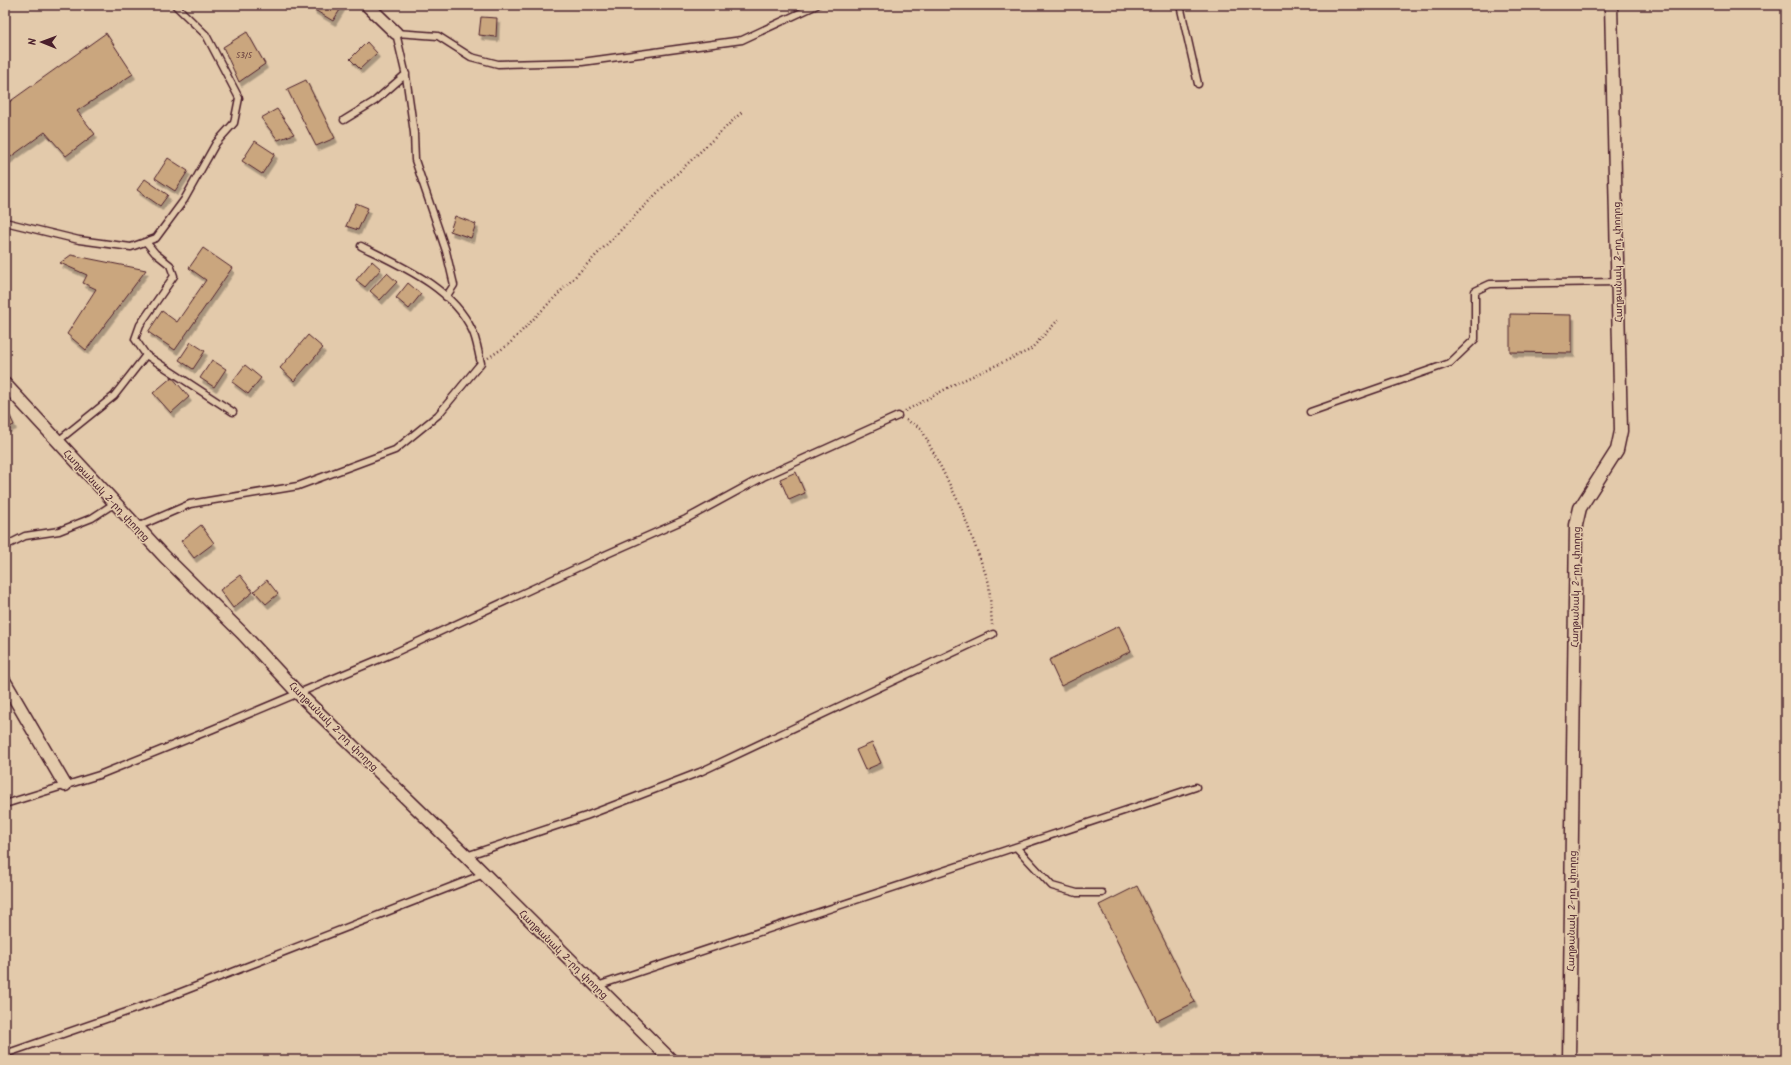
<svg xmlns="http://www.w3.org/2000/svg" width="1791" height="1065" viewBox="0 0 1791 1065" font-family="Kalam,'Noto Sans Armenian',sans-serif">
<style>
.building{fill:#caa67e;stroke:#4a1f2b;filter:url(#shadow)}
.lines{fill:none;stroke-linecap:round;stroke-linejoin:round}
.lane-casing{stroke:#4a1f2b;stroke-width:9}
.street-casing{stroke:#4a1f2b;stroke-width:15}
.path{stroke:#4a1f2b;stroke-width:2.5;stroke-dasharray:1 3;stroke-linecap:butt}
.lane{stroke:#e3caab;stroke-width:6}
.street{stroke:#e3caab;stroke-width:12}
.labels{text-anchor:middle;stroke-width:3;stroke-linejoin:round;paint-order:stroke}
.number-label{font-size:8px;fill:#6a4140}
.street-label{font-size:10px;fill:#4a1f2b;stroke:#e3caab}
</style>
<defs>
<filter id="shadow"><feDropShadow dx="2.5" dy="4.5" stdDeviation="0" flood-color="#0004"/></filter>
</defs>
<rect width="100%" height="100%" fill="#e3caab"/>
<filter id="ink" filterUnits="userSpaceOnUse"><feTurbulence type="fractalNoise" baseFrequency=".025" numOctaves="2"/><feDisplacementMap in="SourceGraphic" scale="8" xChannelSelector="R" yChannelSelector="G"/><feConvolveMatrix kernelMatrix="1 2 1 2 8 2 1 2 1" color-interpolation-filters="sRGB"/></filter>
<g filter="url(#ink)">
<path class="building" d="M315,5H343L333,21L313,9Z
M481,17L497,18L496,37L479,35Z
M247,32L265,64L239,82L223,47Z
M106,33L133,74L77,111L95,134L66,156L45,132L5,161V105Z
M367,42L377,53L360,69L350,59Z
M306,80L335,138L316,146L287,89Z
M277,109L294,134L278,140L261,118Z
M255,141L275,154L262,174L242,161Z
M168,158L188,171L175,191L155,178Z
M145,179L168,195L160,206L137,190Z
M356,203L368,208L358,230L346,226Z
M455,216L476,224L471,238L450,231Z
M203,248L232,268L175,350L148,332L162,311L177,322L206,280L189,268Z
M71,255L146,270L86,350L67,334L96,289L83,283L87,275L60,263Z
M372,261L381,269L365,287L356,280Z
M387,273L397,282L380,300L370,291Z
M408,283L421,294L409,309L396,298Z
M1510,314L1572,315V353L1510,352Z
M308,335L323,348L294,381L280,368Z
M191,342L205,351L193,369L179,360Z
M212,360L226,369L214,387L200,378Z
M245,365L261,378L248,394L232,382Z
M172,377L189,397L171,413L153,393Z
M8,412L14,425L5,429V413Z
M796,472L805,493L789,500L780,479Z
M201,525L214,543L194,558L181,541Z
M240,575L253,592L233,608L220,590Z
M267,580L278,594L266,604L254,591Z
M1119,626L1131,651L1061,686L1049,660Z
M872,743L881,763L865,770L856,750Z
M1137,886L1195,1002L1157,1021L1099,905Z"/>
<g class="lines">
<defs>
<path id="lane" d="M1180,5L1198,84
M344,120L375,101L406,74
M5,222L79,240L131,247L156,238L184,200L216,143L234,123L239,98L206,35L175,5
M146,242L155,253L170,265L174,276L140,325L135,339L146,355L233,412
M446,297L454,285L446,251L415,160L414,133L406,76L396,33L438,36L471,57L498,64L582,62L742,40L817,5
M1310,412L1450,363L1475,339V291L1490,284L1618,282
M58,441L114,396L146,355
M137,527L190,504L298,486L395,450L438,415L481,363C478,352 477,340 472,330C452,287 401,266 361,246
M5,546L25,536L59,531L92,518L115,503
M5,804L99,775L213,729L394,653L607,554L686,519L763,477L898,416
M1016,847L1052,886L1077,893H1102
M466,856L586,816L700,772L993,634
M597,986L1196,787
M5,1054L158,1001L484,874"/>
<path id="street" d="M367,5L396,33
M5,384L165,557L242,633L298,693L466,856L671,1060
M5,682L65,785
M1569,1060L1576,525L1580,508L1617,450L1621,431L1611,5"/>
</defs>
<use href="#lane" class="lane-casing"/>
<use href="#street" class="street-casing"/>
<path class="path" d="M488,358L508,345L665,185L743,111
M905,411L957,383L1030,350L1060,318
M906,420L921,428L960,505L989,583L992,625"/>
<use href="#lane" class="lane"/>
<use href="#street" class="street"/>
</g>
</g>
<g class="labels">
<g class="number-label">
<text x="244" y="58">53/5</text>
</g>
<g class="street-label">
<text transform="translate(1617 262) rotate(-91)" y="4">Հաղթանակ 2-րդ փողոց</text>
<text transform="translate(107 495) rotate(47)" y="4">Հաղթանակ 2-րդ փողոց</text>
<text transform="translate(1575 587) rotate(-89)" y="4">Հաղթանակ 2-րդ փողոց</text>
<text transform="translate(334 726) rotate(45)" y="4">Հաղթանակ 2-րդ փողոց</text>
<text transform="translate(1571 911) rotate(-89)" y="4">Հաղթանակ 2-րդ փողոց</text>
<text transform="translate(564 954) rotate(45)" y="4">Հաղթանակ 2-րդ փողոց</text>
</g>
</g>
<rect width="1791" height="1065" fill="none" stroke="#e3caab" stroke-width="20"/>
<rect x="10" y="10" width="1771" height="1045" fill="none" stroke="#4a1f2b" stroke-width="1.5" filter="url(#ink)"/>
<g transform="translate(42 42) rotate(271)" stroke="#e3caab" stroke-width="3" paint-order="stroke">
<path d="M0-3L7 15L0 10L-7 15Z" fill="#4a1f2b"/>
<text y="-6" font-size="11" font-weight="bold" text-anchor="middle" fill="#4a1f2b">N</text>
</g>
</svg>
